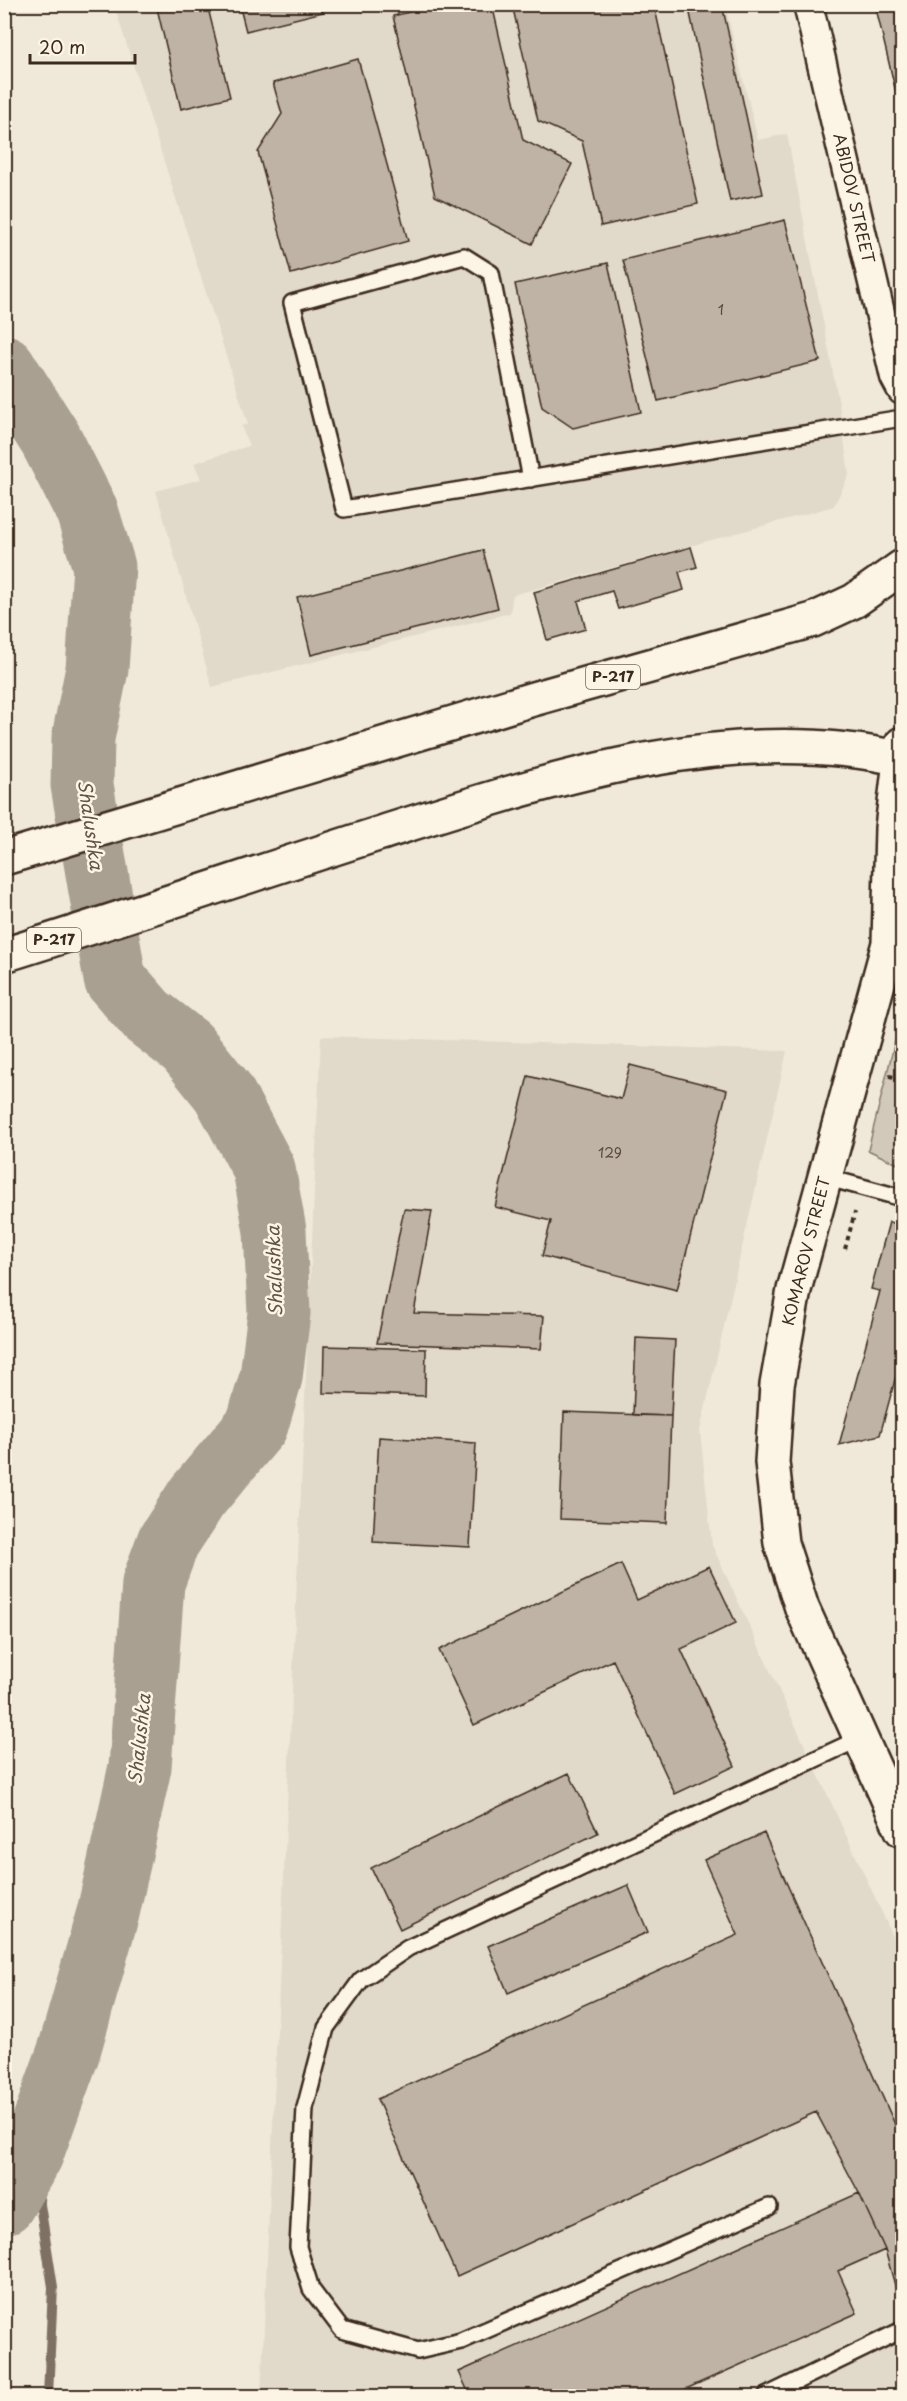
<svg xmlns="http://www.w3.org/2000/svg" width="907" height="2401" viewBox="0 0 907 2401" font-family="'Playpen Sans',sans-serif">
<style>
.built{fill:#e1d9c9}
.green{fill:#d2c9ba;stroke:#867a6c;stroke-width:1.5}
.lines{fill:none;stroke-linecap:round;stroke-linejoin:round}
.stream{stroke:#7e7163;stroke-width:10}
.river{stroke:#aaa091;stroke-width:63}
.building{fill:#beb3a4;stroke:#3b2a1e;stroke-width:1.5}
.lane-casing{stroke:#3b2a1e;stroke-width:20}
.street-casing{stroke:#3b2a1e;stroke-width:33}
.secondary-casing{stroke:#3b2a1e;stroke-width:38}
.primary-casing{stroke:#3b2a1e;stroke-width:38}
.path{stroke:#3b2a1e;stroke-width:4;stroke-dasharray:4.5 4.5;stroke-linecap:butt}
.lane{stroke:#fcf5e5;stroke-width:15}
.street{stroke:#fcf5e5;stroke-width:28}
.secondary{stroke:#fcf5e5;stroke-width:33}
.primary{stroke:#fcf5e5;stroke-width:33}
.labels{text-anchor:middle;stroke-width:5;stroke-linejoin:round;paint-order:stroke}
.number-label{font-size:14px;fill:#5c4c40}
.shield{fill:#fcf5e5;stroke:#75675a;stroke-width:1.5}
.shield-label{font-size:15px;font-weight:bold;fill:#3b2a1e}
.street-label{font-size:16px;fill:#3b2a1e;stroke:#fcf5e5}
.water-label{font-size:18px;font-style:italic;fill:#625346;stroke:#fcf5e5}
</style>
<rect width="100%" height="100%" fill="#f0e9d9"/>
<filter id="ink" filterUnits="userSpaceOnUse"><feTurbulence type="fractalNoise" baseFrequency=".0167" numOctaves="2"/><feDisplacementMap in="SourceGraphic" scale="12" xChannelSelector="R" yChannelSelector="G"/><feConvolveMatrix kernelMatrix="1 2 1 2 8 2 1 2 1" color-interpolation-filters="sRGB"/></filter>
<g filter="url(#ink)">
<path class="built" d="M114,5H725L758,140L787,134L839,404L849,475L834,506L513,595L510,613L212,687L156,491L201,479L194,463L249,446L241,426L248,424Z
M321,1036L787,1051L700,1431L712,1545L902,1956V2396L261,2395Z"/>
<path class="green" d="M902,1013V1166L868,1150Z"/>
<g class="lines">
<path class="stream" d="M32,2154L53,2287L48,2396"/>
<path class="river" d="M4,366L51,440L87,511L104,567L97,669L83,738L82,785L115,979L147,1016L187,1047L223,1092L264,1169L275,1231L279,1313L271,1377L257,1425L197,1497L168,1542L153,1583L140,1767L108,1913L69,2051L32,2154L4,2203"/>
</g>
<path class="building" d="M156,4H207L230,97L181,109Z
M239,4H321L323,12L246,31Z
M442,4H492L523,140L572,164L532,244L435,196L393,16Z
M512,4H654L698,204L601,226L582,141L538,121Z
M688,4H722L763,194L730,201Z
M875,4H902V118Z
M358,59L408,241L291,274L258,152L282,114L273,83Z
M785,220L820,361L658,401L623,260Z
M608,263L641,412L573,428L542,407L515,284Z
M691,547L697,567L679,572L684,590L618,609L612,591L578,601L586,629L547,640L534,592Z
M483,550L498,608L311,655L297,597Z
M630,1065L727,1090L677,1290L542,1256L551,1221L495,1207L528,1076L621,1099Z
M404,1209L432,1211L414,1313L544,1316L541,1349L377,1343Z
M889,1222L902,1225V1354L880,1435L839,1445L880,1291L871,1289Z
M636,1338L675,1340L671,1416L633,1415Z
M324,1346L426,1349L425,1396L323,1393Z
M564,1412L671,1416L667,1523L560,1519Z
M379,1437L476,1443L470,1547L373,1542Z
M621,1564L637,1600L709,1566L736,1623L681,1649L735,1766L675,1794L613,1660L474,1725L439,1650Z
M569,1773L598,1833L400,1929L371,1868Z
M764,1833L902,2140V2286L896,2289L885,2250L859,2193L816,2112L457,2276L377,2099L738,1935L704,1860Z
M628,1885L648,1932L508,1993L488,1946Z
M859,2193L885,2250L838,2271L857,2313L670,2396H470L459,2372Z"/>
<g class="lines">
<defs>
<path id="lane" d="M531,479L491,273L464,256L292,303L344,509L902,418
M825,1177L902,1198
M769,2207L461,2341L418,2351L342,2330L311,2289L298,2247L305,2108L326,2028L361,1980L408,1948L861,1738
M766,2396L902,2330"/>
<path id="street" d="M808,4L895,377L902,390"/>
<path id="secondary" d="M902,918L889,943L794,1290L777,1385L772,1462L781,1543L802,1608L902,1830
M889,943L892,828L902,744"/>
<path id="primary" d="M4,858L533,699L813,620L854,601L902,567
M4,955C129,916 253,874 378,834C545,781 726,719 902,759"/>
</defs>
<use href="#lane" class="lane-casing"/>
<use href="#street" class="street-casing"/>
<use href="#secondary" class="secondary-casing"/>
<use href="#primary" class="primary-casing"/>
<path class="path" d="M889,1076L902,1078
M845,1249L855,1212"/>
<use href="#lane" class="lane"/>
<use href="#street" class="street"/>
<use href="#secondary" class="secondary"/>
<use href="#primary" class="primary"/>
</g>
</g>
<g class="labels">
<g class="number-label">
<text x="721" y="315">1</text>
<text x="610" y="1158">129</text>
</g>
<g class="shield">
<rect x="586" y="665" width="54" height="24" rx="4.5"/>
<rect x="27" y="928" width="54" height="24" rx="4.5"/>
</g>
<g class="shield-label">
<text x="613" y="682">Р-217</text>
<text x="54" y="945">Р-217</text>
</g>
<g class="street-label">
<text transform="translate(854 198) rotate(77)" y="6">ABIDOV STREET</text>
<text transform="translate(806 1251) rotate(-76)" y="6">KOMAROV STREET</text>
</g>
<g class="water-label">
<text transform="translate(90 825) rotate(82)" y="6">Shalushka</text>
<text transform="translate(275 1271) rotate(-92)" y="6">Shalushka</text>
<text transform="translate(140 1739) rotate(-84)" y="6">Shalushka</text>
</g>
</g>
<rect width="907" height="2401" fill="none" stroke="#fcf5e5" stroke-width="24"/>
<rect x="12" y="12" width="883" height="2377" fill="none" stroke="#3b2a1e" stroke-width="2" filter="url(#ink)"/>
<path d="M30 54v9h105v-9" fill="none" stroke="#3b2a1e" stroke-width="3"/>
<text x="39" y="54" font-size="18" fill="#3b2a1e" stroke="#fcf5e5" stroke-width="4.5" paint-order="stroke">20 m</text>
</svg>
